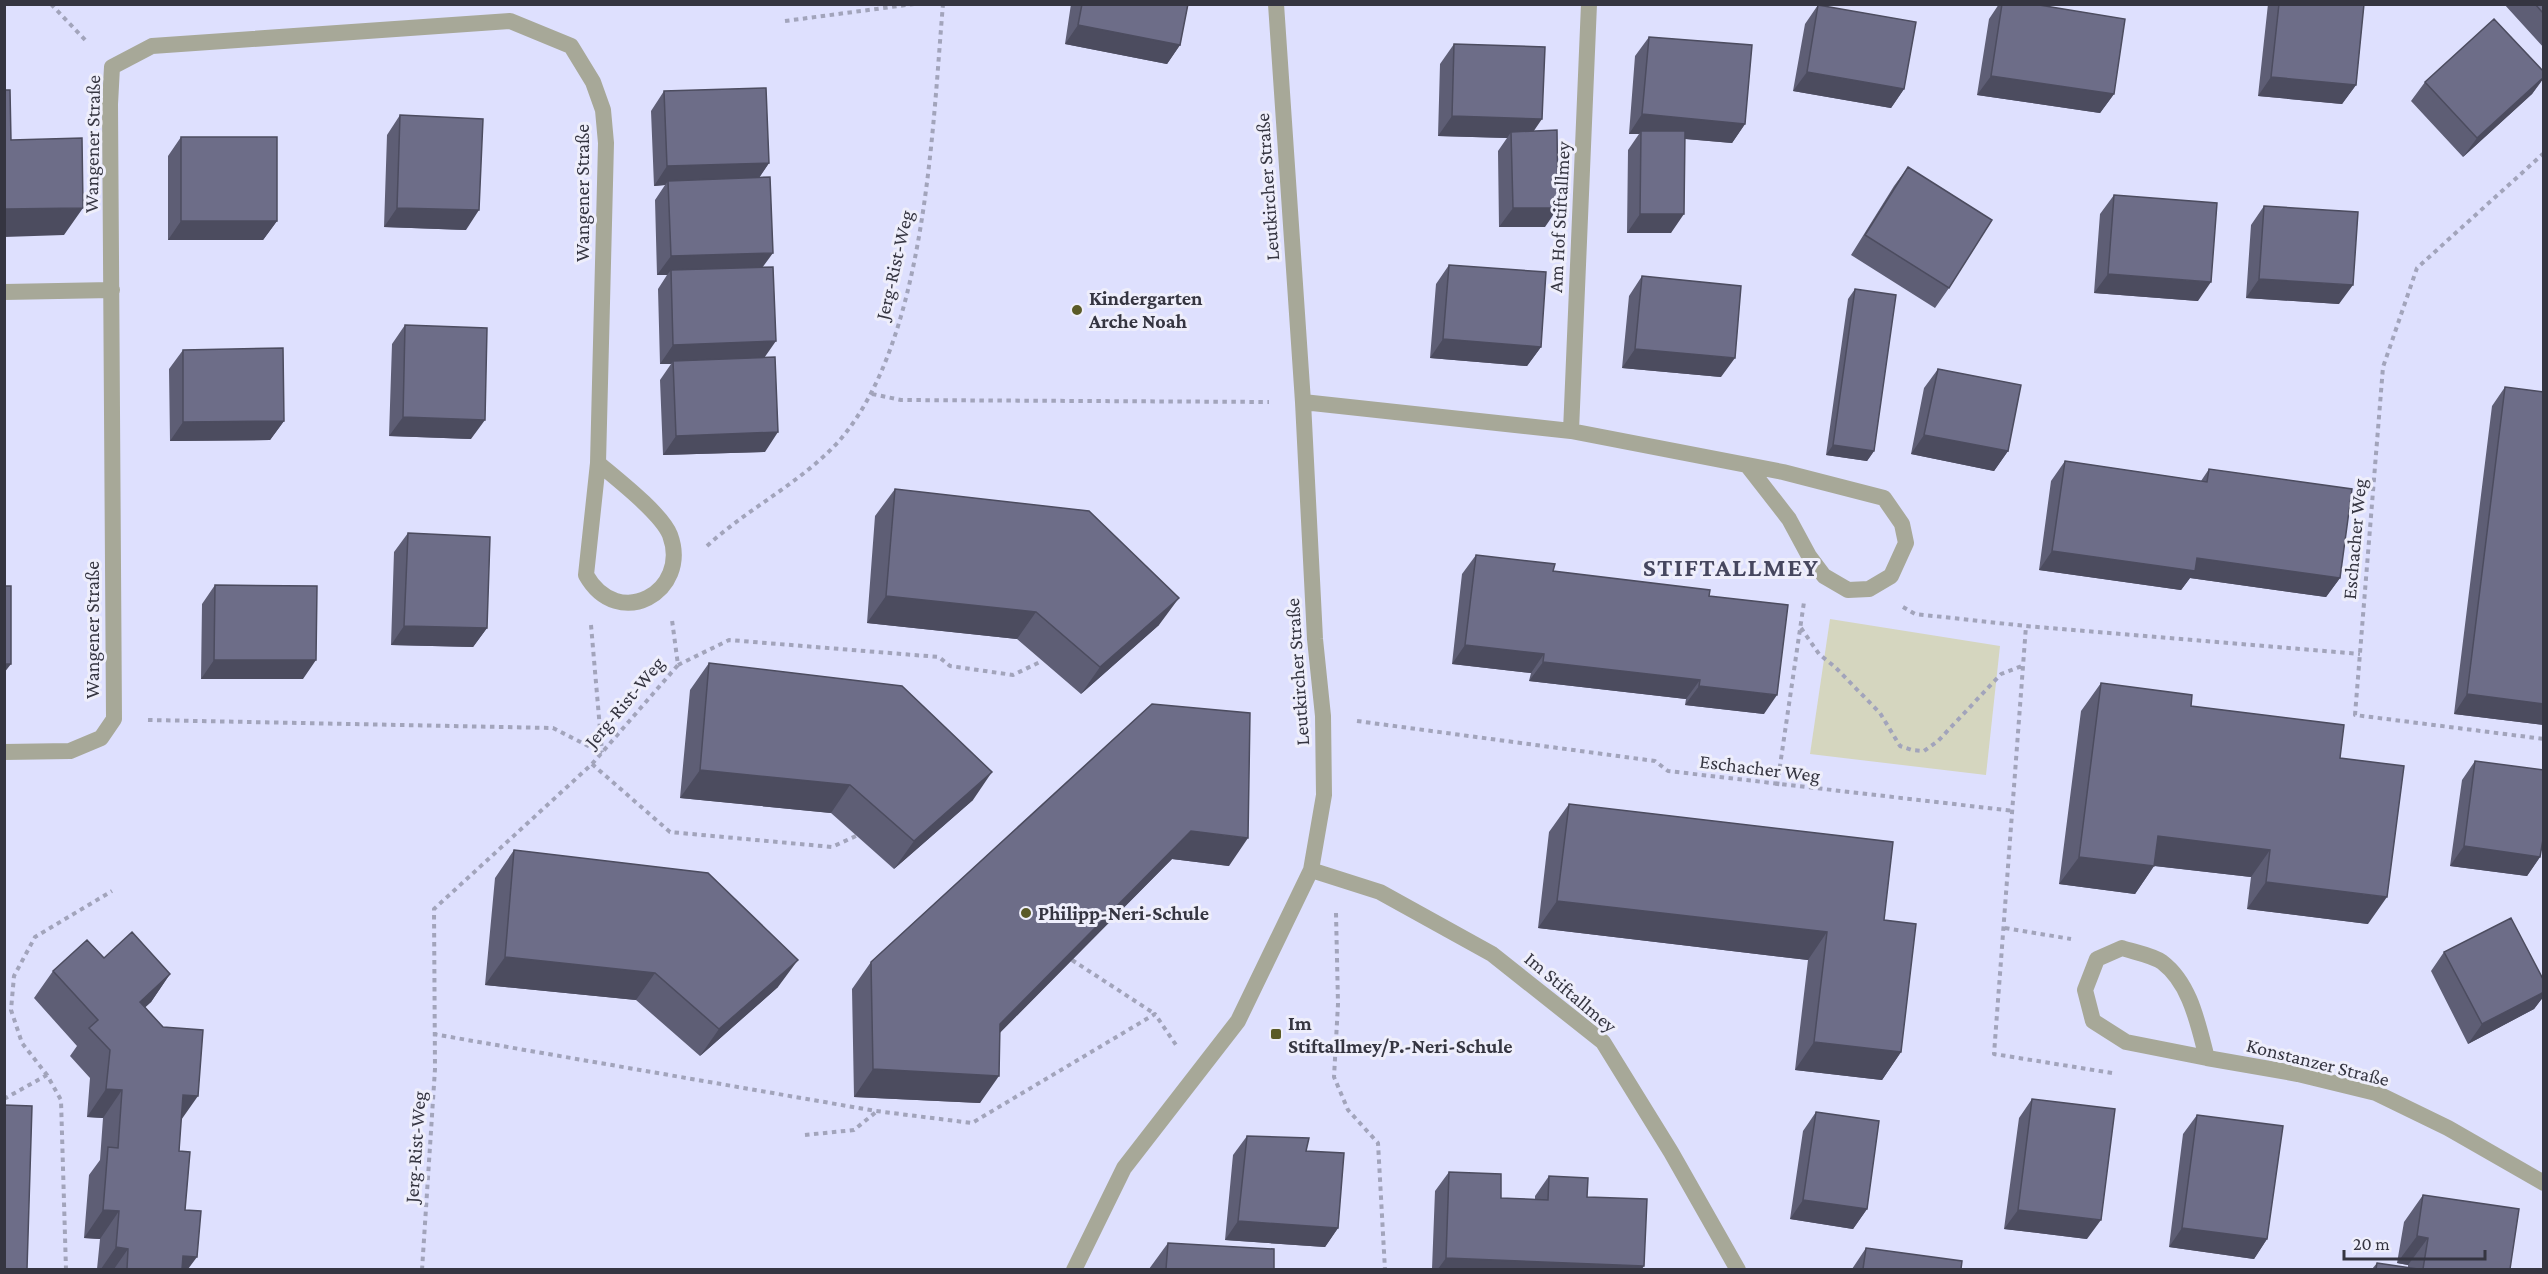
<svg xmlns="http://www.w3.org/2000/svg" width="2548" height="1274" viewBox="0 0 2548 1274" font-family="'Crimson Pro',serif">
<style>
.green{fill:#d5d6bf}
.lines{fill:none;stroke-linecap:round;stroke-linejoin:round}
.path{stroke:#a2a4bb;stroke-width:4;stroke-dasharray:4.5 4.5;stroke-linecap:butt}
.minor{stroke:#a7a898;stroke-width:16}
.wall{fill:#5e5e75}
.shaded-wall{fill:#4c4c5f}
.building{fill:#6d6d88;stroke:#4c4c5f;stroke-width:1.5}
.poi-dot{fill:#5a5a27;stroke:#eeeefb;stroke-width:2}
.labels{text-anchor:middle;stroke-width:6;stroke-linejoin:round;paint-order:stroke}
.street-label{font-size:20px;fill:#353541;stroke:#eeeefb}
.poi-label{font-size:20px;font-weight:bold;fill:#353541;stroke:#eeeefb;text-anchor:start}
.district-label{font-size:26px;font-weight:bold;letter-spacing:1.5px;fill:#46475f;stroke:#eeeefb}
</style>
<rect width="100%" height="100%" fill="#dee0fe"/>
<path class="green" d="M1830,619L2000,646L1986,775L1810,754Z"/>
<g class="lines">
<path class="path" d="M51,4L88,43
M785,21L914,4
M2544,153L2417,268L2383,367L2355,715L2544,739
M872,394L901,400L1269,402
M707,546C748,508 801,483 839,441C926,341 932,133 943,4
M1903,607L1915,614L2026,626
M591,625L602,752
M1801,628L1819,654L1835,667L1880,713L1900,746L1912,750L1924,751L1938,741L2001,674L2022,666
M678,665L729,640L939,657L950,666L1013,675L1042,661
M148,720L553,728L602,753
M1357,721L1655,761L1668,771L2014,811
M592,764L670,832L832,847L856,836
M1777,786L1804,602
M1336,913L1338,1004L1334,1077L1348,1110L1378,1143L1385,1270
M2005,928L2071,939
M1072,960L1155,1014
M433,1034L876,1111L972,1123L1155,1014L1176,1045
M2112,1073L1994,1054L2026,626L2360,654
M4,1099L47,1075
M805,1135L854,1130L876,1112
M66,1270L61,1100L47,1075L22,1043L11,1010L14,976L35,937L112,891
M422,1270L435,1069L434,909L592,764L678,665L672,620"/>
<path class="minor" d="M4,292L112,290
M1303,402L1571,431L1783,472L1884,498L1902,524L1906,543L1891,576L1869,589L1848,590L1824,576L1809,556L1789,519L1747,465
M1571,431L1589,4
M4,752L70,751L101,738L114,719L110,104L112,67L152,46L510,21L571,46L593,82L603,110L606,143L598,463L586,575C618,632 691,592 670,535C662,514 617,479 598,463
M1311,870L1380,892L1492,954L1603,1042L1671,1152L1738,1270
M2122,948C2134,952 2152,955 2162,962C2191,984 2198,1025 2207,1058L2126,1042L2093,1021L2085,990L2097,959Z
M2207,1058L2298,1074L2376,1093L2448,1128L2544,1183
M1074,1270L1124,1168L1238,1021L1311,870L1324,795L1323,716L1315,639L1303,402L1276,4"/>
</g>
<path class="wall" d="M1071,4H1188L1180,45L1167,64L1065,44Z
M1999,4H2033L2114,94L2100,113L1977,95L1989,19Z
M2268,4H2364L2356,85L2342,104L2258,96Z
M2504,4H2544V48Z
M1818,5L1904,89L1891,108L1793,91L1805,24Z
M1649,37L1745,124L1732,143L1685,139L1671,233H1627L1628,150L1639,134H1629L1635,56Z
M1454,44L1534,131L1545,227H1499L1498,151L1507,138L1438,136L1440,64Z
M2544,72V78L2532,94L2463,157L2411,101L2425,82Z
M664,91L769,163L759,178L762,267L765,358V452L663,455L660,380L671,364H660L658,289L667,275H657L655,200L665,185L654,186L651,111Z
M400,115L466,230L384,227L387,135Z
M181,137L277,221L263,240H168V156Z
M1908,167L1949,288L1935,308L1851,255L1894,186Z
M2114,195L2198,301L2094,293L2100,214Z
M2264,206L2339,304L2246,298L2251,225Z
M1449,265L1541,347L1527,366L1430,358L1436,284Z
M1642,276L1721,377L1622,368L1629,296Z
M1855,289L1874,451L1867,461L1826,455L1848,299Z
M405,325L471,439L389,436L392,344Z
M183,350L284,421L270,440L170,441L169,369Z
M1938,369L2008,451L1994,471L1911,454L1924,388Z
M2505,387L2544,725L2454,714L2492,406Z
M2065,461L2201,481L2209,469L2340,578L2326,597L2190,578L2181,590L2039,570L2051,481Z
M895,489L1159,625L1081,694L1017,639L867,623L875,516Z
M408,533L487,628L473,647L391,645L394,552Z
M1476,555L1553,571L1709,596L1764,714L1685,705L1686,699L1529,681L1531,673L1452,664L1462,574Z
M215,585L303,679H201L202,604Z
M709,663L973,800L894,869L831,813L680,798L690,690Z
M2101,683L2191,706L2340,758L2368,924L2247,909L2251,877L2154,866L2135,894L2059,884L2081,711Z
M1152,704L1229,866L1172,859L1000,1032L980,1103L854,1097L852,989L871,962Z
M2475,761L2540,857L2527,876L2450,866L2462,780Z
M1569,804L1884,920L1901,1052L1882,1080L1795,1070L1808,960L1538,928L1549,832Z
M514,850L778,987L700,1056L636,1000L485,985L495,878Z
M2444,952L2544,981V996L2534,1009L2468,1044L2431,971Z
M104,958L170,974L151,1002L145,1007L181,1120L179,1151L185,1210L188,1269H97L100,1239L84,1238L89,1175L100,1160L103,1118L87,1117L90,1078L70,1056L77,1046L34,998L53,971Z
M2032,1099L2087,1239L2004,1229L2019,1118Z
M1816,1112L1867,1209L1853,1229L1790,1219L1803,1131Z
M2197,1115L2267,1239L2254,1259L2169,1247L2183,1134Z
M1247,1136L1306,1151L1338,1228L1325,1247L1225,1240L1233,1155Z
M1449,1172L1501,1198L1535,1199V1196L1549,1176L1587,1197L1642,1269H1432L1435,1191Z
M2423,1195L2510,1269H2372L2377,1263L2408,1268V1265L2397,1263L2404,1222Z
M1168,1243L1274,1269H1149Z
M1866,1248L1961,1269H1852Z"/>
<path class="shaded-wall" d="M1078,25L1180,45L1167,64L1065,44Z
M1807,72L1904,89L1891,108L1793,91Z
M1991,76L2114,94L2100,113L1977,95Z
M2271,77L2356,85L2342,104L2258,96Z
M2544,77L2532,94L2463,157L2477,138Z
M1642,114L1745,124L1732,143L1641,135V131L1639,134H1629Z
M1452,116L1542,119L1529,138L1511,132L1507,138L1438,136Z
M769,163L756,182L668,181L665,185L654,186L667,166Z
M83,208L64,235L4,237V209Z
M397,208L479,210L466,230L384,227Z
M1513,208H1558L1545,227H1499Z
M1640,214H1684L1671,233H1627Z
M181,221H277L263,240H168Z
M773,253L759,272L671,270L667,275H657L671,256Z
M2108,274L2211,282L2198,301L2094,293Z
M2259,279L2353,285L2339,304L2246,298Z
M1443,339L1541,347L1527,366L1430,358Z
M776,341L762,361H673L671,364H660L673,345Z
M1635,349L1735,358L1721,377L1622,368Z
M403,417L485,420L471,439L389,436Z
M284,421L270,440L170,441L183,422Z
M778,432L765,452L663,455L676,436Z
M1924,435L2008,451L1994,471L1911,454Z
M1833,445L1874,451L1867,461L1826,455Z
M2052,551L2197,558L2340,578L2326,597L2190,578L2181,590L2039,570Z
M886,596L1036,612L1017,639L867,623Z
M1179,598L1159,625L1081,694L1100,667Z
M404,626L487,628L473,647L391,645Z
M1465,645L1544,654L1531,673L1452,664Z
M214,660H316L303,679H201Z
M1543,662L1700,680L1686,699L1529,681Z
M4,664H11L4,673Z
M1699,686L1777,695L1764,714L1685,705Z
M2467,694L2544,704V725L2454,714Z
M700,770L850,785L831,813L680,798Z
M992,772L973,800L894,869L914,841Z
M1191,831L1248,838L1229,866L1172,859L981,1052L1000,1024Z
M2158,836L2270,850L2251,877L2138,864Z
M2464,846L2540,857L2527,876L2450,866Z
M2079,857L2154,866L2135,894L2059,884Z
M2266,882L2387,897L2368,924L2247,909Z
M1557,901L1827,932L1808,960L1538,928Z
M505,957L655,973L636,1000L485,985Z
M798,960L778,987L700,1056L719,1029Z
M170,974L151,1002L121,1030L140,1002Z
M2544,992V996L2534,1009L2468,1044L2482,1024Z
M1814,1042L1901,1052L1882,1080L1795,1070Z
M873,1069L999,1076L980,1103L854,1097Z
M106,1089L122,1090L103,1118L87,1117Z
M183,1095L198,1096L179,1123Z
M1803,1200L1867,1209L1853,1229L1790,1219Z
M103,1210L119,1211L100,1239L84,1238Z
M2018,1210L2101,1220L2087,1239L2004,1229Z
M1238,1221L1338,1228L1325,1247L1225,1240Z
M2182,1228L2267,1239L2254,1259L2169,1247Z
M2417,1236L2428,1238L2408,1265L2397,1263Z
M116,1247L128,1249L114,1269H101Z
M183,1256L197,1257L188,1269H174Z
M1446,1258L1644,1266L1642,1269H1438Z"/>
<path class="building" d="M1082,4H1188L1180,45L1078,25Z
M2002,4H2033L2125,19L2114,94L1991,76Z
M2279,4H2364L2356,85L2271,77Z
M2535,4H2544V14Z
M1818,5L1916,22L1904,89L1807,72Z
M2494,19L2544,72V77L2477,138L2425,82Z
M1649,37L1752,45L1745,124L1642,114Z
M1454,44L1545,47L1542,119L1452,116Z
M766,88L769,163L667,166L664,91Z
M4,90H10L11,140L82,138L83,208L4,209Z
M400,115L483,119L479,210L397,208Z
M1557,130L1558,208H1513L1511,132Z
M1641,131H1685L1684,214H1640Z
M181,137H277V221H181Z
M1908,167L1992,220L1949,288L1865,235Z
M770,177L773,253L671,256L668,181Z
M2114,195L2217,203L2211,282L2108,274Z
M2264,206L2358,212L2353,285L2259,279Z
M1449,265L1546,272L1541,347L1443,339Z
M773,267L776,341L673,345L671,270Z
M1642,276L1741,286L1735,358L1635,349Z
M1855,289L1896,295L1874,451L1833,445Z
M405,325L487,328L485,420L403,417Z
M283,348L284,421L183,422V350Z
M775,357L778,432L676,436L673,361Z
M1938,369L2021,385L2008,451L1924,435Z
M2505,387L2544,392V704L2467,694Z
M2065,461L2207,482L2209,469L2352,489L2340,578L2197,558L2195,571L2052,551Z
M895,489L1089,511L1179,598L1100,667L1036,612L886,596Z
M408,533L490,537L487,628L404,626Z
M1476,555L1555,564L1553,571L1710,590L1709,596L1788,605L1777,695L1699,686L1700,680L1543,662L1544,654L1465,645Z
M215,585L317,586L316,660H214Z
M4,586H11V664H4Z
M709,663L902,686L992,772L914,841L850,785L700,770Z
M2101,683L2192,695L2191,706L2344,725L2340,758L2404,766L2387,897L2266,882L2270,850L2158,836L2154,866L2079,857Z
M1152,704L1250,713L1248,838L1191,831L1000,1024L999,1076L873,1069L871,962Z
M2475,761L2544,770V834L2540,857L2464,846Z
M1569,804L1893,842L1884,920L1916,924L1901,1052L1814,1042L1827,932L1557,901Z
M514,850L708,873L798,960L719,1029L655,973L505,957Z
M2511,918L2544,981V992L2482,1024L2444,952Z
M132,932L170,974L140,1002L163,1027L203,1030L198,1096L183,1095L179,1151L190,1152L185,1210L201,1211L197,1257L183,1256L182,1269H127L128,1249L116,1247L119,1211L103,1210L108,1147L118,1148L122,1090L106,1089L110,1050L89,1028L98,1020L53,971L87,940L104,958Z
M2032,1099L2115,1109L2101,1220L2018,1210Z
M4,1105L32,1106L27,1269H4Z
M1816,1112L1879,1121L1867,1209L1803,1200Z
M2197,1115L2283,1126L2267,1239L2182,1228Z
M1247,1136L1309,1138L1306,1151L1344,1153L1338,1228L1238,1221Z
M1449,1172L1501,1174V1198L1548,1200L1549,1176L1588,1178L1587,1197L1647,1199L1644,1266L1446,1258Z
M2423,1195L2519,1209L2510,1269H2423L2428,1238L2417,1236Z
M1168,1243L1274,1249V1269H1166Z
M1866,1248L1962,1261L1961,1269H1863Z
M2377,1263L2418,1269H2376Z"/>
<g class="poi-dot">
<circle cx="1077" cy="310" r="6"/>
<circle cx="1026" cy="913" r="6"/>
<rect x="1270" y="1028" width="12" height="12" rx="3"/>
</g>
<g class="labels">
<g class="street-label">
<text transform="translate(92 144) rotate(-89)" y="7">Wangener Straße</text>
<text transform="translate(1267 187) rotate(-94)" y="7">Leutkircher Straße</text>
<text transform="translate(582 193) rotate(-90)" y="7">Wangener Straße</text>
<text transform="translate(1559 217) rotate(-87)" y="7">Am Hof Stiftallmey</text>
<text transform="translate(894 265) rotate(-77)" y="7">Jerg-Rist-Weg</text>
<text transform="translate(2354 539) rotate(-85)" y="7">Eschacher Weg</text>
<text transform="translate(92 630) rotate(-90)" y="7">Wangener Straße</text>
<text transform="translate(1297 672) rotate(-94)" y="7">Leutkircher Straße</text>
<text transform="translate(624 702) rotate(-50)" y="7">Jerg-Rist-Weg</text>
<text transform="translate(1760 768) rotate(7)" y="7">Eschacher Weg</text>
<text transform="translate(1571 992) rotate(40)" y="7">Im Stiftallmey</text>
<text transform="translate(2318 1062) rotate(14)" y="7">Konstanzer Straße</text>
<text transform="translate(415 1147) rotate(-86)" y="7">Jerg-Rist-Weg</text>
</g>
<g class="poi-label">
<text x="1089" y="305">Kindergarten<tspan x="1089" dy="23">Arche Noah</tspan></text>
<text x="1038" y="920">Philipp-Neri-Schule</text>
<text x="1288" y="1030">Im<tspan x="1288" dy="23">Stiftallmey/P.-Neri-Schule</tspan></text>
</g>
<g class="district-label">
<text x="1731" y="576">STIFTALLMEY</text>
</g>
</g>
<rect width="2548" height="1274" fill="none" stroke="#353541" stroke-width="12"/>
<path d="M2344 1250v9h141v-9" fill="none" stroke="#353541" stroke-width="3"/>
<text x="2353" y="1250" font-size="18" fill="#353541" stroke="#eeeefb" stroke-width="4.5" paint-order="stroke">20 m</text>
</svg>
